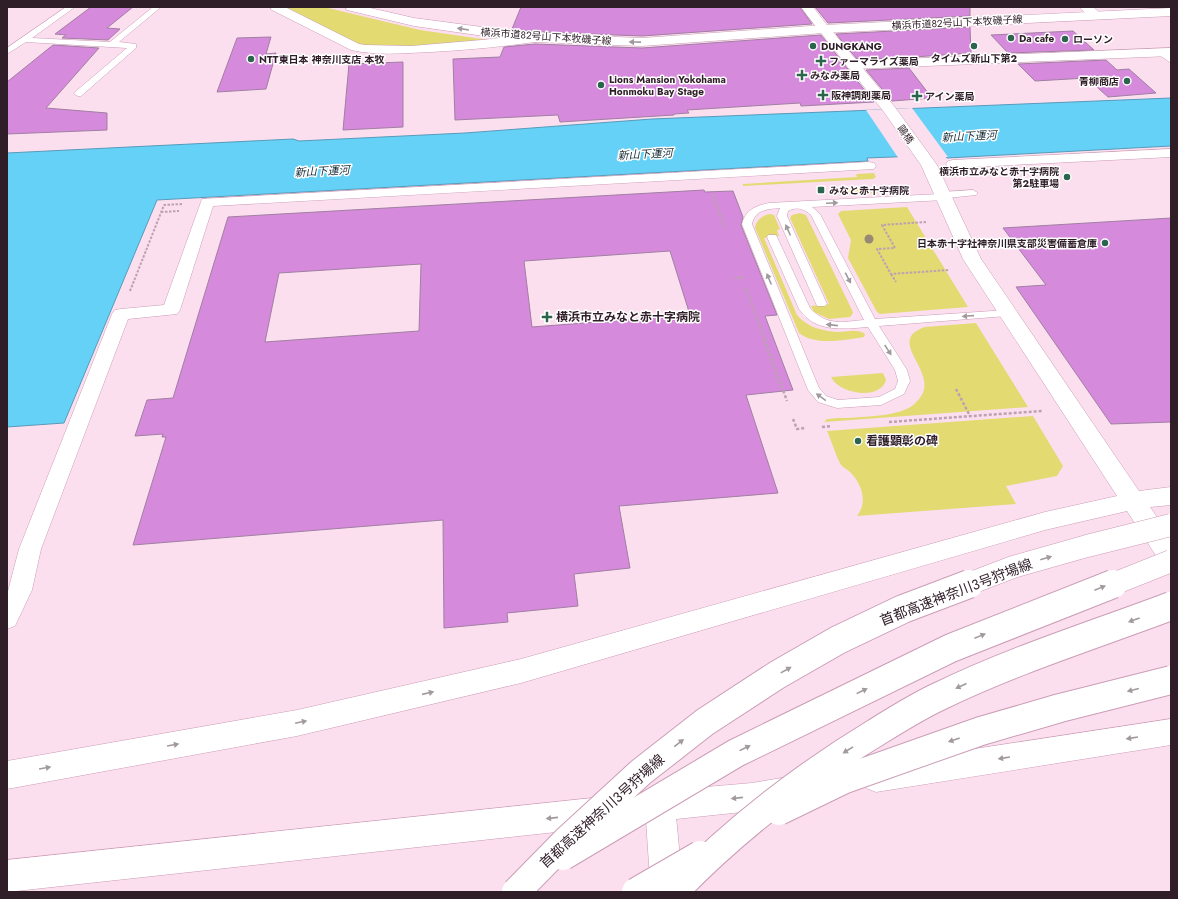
<svg xmlns="http://www.w3.org/2000/svg" width="1178" height="899" viewBox="0 0 1178 899" font-family="Jost,'Noto Sans JP',sans-serif">
<style>
.green{fill:#e3da72}
.water{fill:#66d1f7;stroke:#569bb9}
.pier{fill:#fcdfef}
.building{fill:#d68adb;stroke:#a07fa2;fill-rule:evenodd}
.lines{fill:none;stroke-linecap:round;stroke-linejoin:round}
.service-casing{stroke:#cb9db6;stroke-width:1}
.pedestrian-casing{stroke:#cb9db6;stroke-width:1}
.minor-casing{stroke:#cb9db6;stroke-width:1}
.tertiary-casing{stroke:#cb9db6;stroke-width:1}
.primary-casing{stroke:#cb9db6;stroke-width:1}
.path-far1{stroke:#bca2b0;stroke-width:2;stroke-dasharray:2.5 1.5;stroke-linecap:butt}
.path{stroke:#bca2b0;stroke-width:2.5;stroke-dasharray:3 2;stroke-linecap:butt}
.service{fill:#fff;fill-rule:evenodd}
.pedestrian{fill:#fff;fill-rule:evenodd}
.minor{fill:#fff;fill-rule:evenodd}
.tertiary{fill:#fff;fill-rule:evenodd}
.primary{fill:#fff;fill-rule:evenodd}
.motorway-bridge-far1-casing{stroke:#cb9db6;stroke-width:23;stroke-linecap:butt}
.motorway-bridge-casing{stroke:#cb9db6;stroke-width:30;stroke-linecap:butt}
.motorway-bridge-far1{stroke:#fff;stroke-width:22}
.motorway-bridge{stroke:#fff;stroke-width:28}
.tree{fill:#988974}
.oneway{fill:#a1999e}
.poi-dot{fill:#2c654e;stroke:#fff;stroke-width:1.5}
.labels{text-anchor:middle;stroke-width:3;stroke-linejoin:round;paint-order:stroke}
.far-street-label{font-size:10px;fill:#2f1d27;stroke:#fff}
.far-poi-label{font-size:10px;font-weight:bold;fill:#2f1d27;stroke:#fff;text-anchor:start}
.far-water-label{font-size:11px;font-style:italic;fill:#162d36;stroke:#fff}
.poi-label{font-size:12px;font-weight:bold;fill:#2f1d27;stroke:#fff;text-anchor:start}
.near-street-label{font-size:14px;fill:#2f1d27;stroke:#fff}
</style>
<rect width="100%" height="100%" fill="#fcdfef"/>
<path class="green" d="M286,7H324L420,30L502,42L381,49L355,43Z
M874,173L876,177L873,179L743,186V184L857,177L856,174Z
M897,187L905,191L849,194L832,193L830,190Z
M907,207L968,307L880,314L877,312L848,258L851,240L838,214L841,211Z
M800,213L806,215L852,310L853,313L850,317L829,319L814,312L811,306L829,304L790,218L792,215Z
M770,214L774,215L780,229L777,230L779,236L764,238L797,315C807,327 822,331 837,332C846,332 858,328 865,334L864,337C846,340 814,346 799,333L755,228C756,220 763,215 770,214Z
M976,323L1028,407L824,422L827,419C849,417 884,418 904,410C910,408 915,404 919,399C942,373 883,341 925,327Z
M883,373L886,380C881,400 840,395 831,377Z
M1033,416L1063,466L1057,476L1006,486L1016,504L857,516C868,502 862,484 850,472C847,469 844,468 842,466C837,460 831,439 827,431Z"/>
<path class="water" d="M1171,98V146L947,158L944,155L867,158L868,161L157,200L64,423L7,427V153L293,139L299,141L465,133L652,119Z"/>
<path class="pier" d="M912,108L948,157L899,159L866,110Z"/>
<path class="building" d="M91,7H133L107,28L120,29L108,40L62,38L66,35L55,34Z
M521,7H800L812,24L642,36L535,32L512,29Z
M815,7H970V16L828,23Z
M970,27L971,53L900,58L857,59L836,34Z
M1073,31L1094,50L1008,53L991,35Z
M821,35L874,102L801,106L800,103L687,110L689,113L674,114V115L560,122L558,115L455,120L453,59L500,57L504,47L535,44L642,48Z
M271,37L266,54L276,53L266,89L217,92L237,38Z
M53,45L99,48L46,108L107,113V130L7,134V82Z
M1106,60L1117,70L1129,69L1156,93L1108,97L1087,78L1035,81L1018,64Z
M403,62V127L343,130L349,64Z
M909,68L932,98L892,101L866,70Z
M704,190L705,192L733,191L743,217L741,225L777,315L765,316L793,390L746,395L778,493L619,506L630,568L574,574L578,606L507,613L508,622L444,628L443,520L133,545L166,437H162L163,434L135,436L147,400L173,398L228,217ZM670,251L690,315L532,327L524,261ZM421,264L419,331L265,342L279,273Z
M1171,218V422L1111,424L1016,287L1046,285L1003,228Z"/>
<g class="lines">
<defs>
<path id="service" d="M66,7H75L32,38L110,42L153,7H161L119,42L136,44V48L81,96H78L74,94L75,92L127,48L26,42L7,54V48Z
M1158,50H1164L1171,57V63L1158,54Z
M973,190L978,193L976,195L948,198L944,200L812,207L820,214L875,319L1007,310L1011,311L1013,313L1011,315L1007,316L879,326L907,370L910,381L904,394L881,405L837,408L818,402L808,390L742,224C746,209 756,206 769,203L939,194L943,192ZM780,208L777,216L817,306H825L827,304L787,216L788,211C797,206 804,209 811,215L864,320C842,322 826,326 810,308L777,237L776,235H768L767,237L799,309C816,333 842,329 868,327L895,370L898,381L895,389L879,397L838,400L826,396L819,388L752,224C755,210 767,209 780,208Z"/>
<path id="pedestrian" d="M1171,149V157L953,168L948,167L946,164L948,161L953,160Z
M869,162L874,163L876,166L874,169L213,206L180,310L177,314L128,319L41,549L32,590L15,626L7,629V595L19,549L112,314L115,310L121,309L164,305L202,199Z"/>
<path id="minor" d="M270,7H285L359,44L365,45L411,46L482,40L535,34L539,35L541,38L539,41L535,42C500,47 466,50 431,52C404,53 378,56 351,50L272,10Z
M801,7H813L830,29L828,32H820Z
M1080,7H1093L1102,15L1100,18C1092,20 1085,14 1080,7Z
M1171,48V56L853,69L848,68L846,65L848,62L853,61Z
M660,791L671,796L675,806L682,879L680,892H650L649,889L650,879L645,806L649,796Z"/>
<path id="tertiary" d="M824,25L828,26L894,106L937,165L981,259L1139,491L1171,487V505L1150,507L1171,538V568L1162,565L1127,511L1045,530L521,683L297,736L7,789V761L297,710L521,659L1045,512L1117,496L963,259L921,165L884,112L818,29L820,26Z
M1171,719V745L876,792L866,788L861,778L866,768L876,764Z
M788,777L799,781L803,791L799,801L788,805L752,811L648,822L637,817L633,807L637,797L648,792L752,783Z
M602,797L613,802L617,812L613,822L602,827L7,892V860Z"/>
<path id="primary" d="M345,7H366L414,18L535,34L642,38L824,25L1171,8V16L824,33L642,46L535,42L477,35L414,26L347,10Z"/>
</defs>
<use href="#service" class="service-casing"/>
<use href="#pedestrian" class="pedestrian-casing"/>
<use href="#minor" class="minor-casing"/>
<use href="#tertiary" class="tertiary-casing"/>
<use href="#primary" class="primary-casing"/>
<path class="path-far1" d="M713,195L725,228
M161,212L179,211
M926,222L882,225L895,248L877,249L891,274L949,270
M891,274L896,282
M735,278H743L742,276
M746,288L765,340
M130,291L164,205L182,204"/>
<path class="path" d="M764,339L787,401
M956,389L970,416
M793,419L797,429L805,428
M889,422L1042,411
M822,427L832,426"/>
<use href="#service" class="service"/>
<use href="#pedestrian" class="pedestrian"/>
<use href="#minor" class="minor"/>
<use href="#tertiary" class="tertiary"/>
<use href="#primary" class="primary"/>
<defs>
<path id="motorway-bridge-far1" d="M966,585L1013,567L1087,546L1171,525
M1111,585L1171,561"/>
<path id="motorway-bridge" d="M779,811L845,779L981,731L1060,708L1171,680
M563,856L736,753L951,648L1113,584
M516,892L567,840L641,772L705,722L777,675L838,640L903,609L969,584
M636,892L700,855
M674,892C734,830 801,778 875,733C896,720 918,706 940,696C1014,660 1094,635 1171,606"/>
</defs>
<use href="#motorway-bridge-far1" class="motorway-bridge-far1-casing"/>
<use href="#motorway-bridge" class="motorway-bridge-casing"/>
<use href="#motorway-bridge-far1" class="motorway-bridge-far1"/>
<use href="#motorway-bridge" class="motorway-bridge"/>
</g>
<circle class="tree" cx="869" cy="239" r="4.5"/>
<defs><path id="oneway-solid" d="M-6-.8H1V-3.2L6.5 0L1 3.2V.8H-6Z"/></defs>
<g class="oneway">
<use href="#oneway-solid" transform="translate(463 29) rotate(-171)"/>
<use href="#oneway-solid" transform="translate(635 42) rotate(-179)"/>
<use href="#oneway-solid" transform="translate(832 203) rotate(-3)"/>
<use href="#oneway-solid" transform="translate(788 230) rotate(-114)"/>
<use href="#oneway-solid" transform="translate(848 278) rotate(63)"/>
<use href="#oneway-solid" transform="translate(769 279) rotate(-112)"/>
<use href="#oneway-solid" transform="translate(968 316) rotate(176)"/>
<use href="#oneway-solid" transform="translate(832 325) rotate(-174)"/>
<use href="#oneway-solid" transform="translate(888 350) rotate(57)"/>
<use href="#oneway-solid" transform="translate(821 397) rotate(-144)"/>
<use href="#oneway-solid" transform="translate(1046 558) rotate(-16)"/>
<use href="#oneway-solid" transform="translate(1100 588) rotate(-22)"/>
<use href="#oneway-solid" transform="translate(1134 620) rotate(160)"/>
<use href="#oneway-solid" transform="translate(980 636) rotate(-22)"/>
<use href="#oneway-solid" transform="translate(786 670) rotate(-29)"/>
<use href="#oneway-solid" transform="translate(961 686) rotate(156)"/>
<use href="#oneway-solid" transform="translate(1133 690) rotate(166)"/>
<use href="#oneway-solid" transform="translate(862 691) rotate(-26)"/>
<use href="#oneway-solid" transform="translate(428 693) rotate(-13)"/>
<use href="#oneway-solid" transform="translate(301 722) rotate(-12)"/>
<use href="#oneway-solid" transform="translate(1132 738) rotate(171)"/>
<use href="#oneway-solid" transform="translate(954 740) rotate(161)"/>
<use href="#oneway-solid" transform="translate(679 743) rotate(-38)"/>
<use href="#oneway-solid" transform="translate(173 745) rotate(-10)"/>
<use href="#oneway-solid" transform="translate(745 748) rotate(-26)"/>
<use href="#oneway-solid" transform="translate(848 750) rotate(148)"/>
<use href="#oneway-solid" transform="translate(1004 758) rotate(171)"/>
<use href="#oneway-solid" transform="translate(45 768) rotate(-10)"/>
<use href="#oneway-solid" transform="translate(737 798) rotate(174)"/>
<use href="#oneway-solid" transform="translate(552 818) rotate(174)"/>
</g>
<g class="poi-dot">
<circle cx="1011" cy="38" r="4"/>
<circle cx="1065" cy="39" r="4"/>
<circle cx="813" cy="46" r="4"/>
<circle cx="974" cy="46" r="4"/>
<circle cx="251" cy="59" r="4"/>
<path d="M819 55h4v4h4v4h-4v4h-4v-4h-4v-4h4z"/>
<path d="M800 69h4v4h4v4h-4v4h-4v-4h-4v-4h4z"/>
<circle cx="1127" cy="81" r="4"/>
<circle cx="601" cy="85" r="4"/>
<path d="M821 89h4v4h4v4h-4v4h-4v-4h-4v-4h4z"/>
<path d="M915 90h4v4h4v4h-4v4h-4v-4h-4v-4h4z"/>
<circle cx="1067" cy="177" r="4"/>
<rect x="817" y="186" width="8" height="8" rx="2"/>
<circle cx="1105" cy="243" r="4"/>
<path d="M545 311h4v4h4v4h-4v4h-4v-4h-4v-4h4z"/>
<circle cx="858" cy="441" r="4"/>
</g>
<g class="labels">
<g class="far-street-label">
<text transform="translate(957 22) rotate(-3)" y="4">横浜市道82号山下本牧磯子線</text>
<text transform="translate(546 36) rotate(4)" y="4">横浜市道82号山下本牧磯子線</text>
<text transform="translate(906 134) rotate(55)" y="4">鷗橋</text>
</g>
<g class="far-poi-label">
<text x="1019" y="42">Da cafe</text>
<text x="1073" y="43">ローソン</text>
<text x="821" y="50">DUNGKANG</text>
<text x="974" y="62" text-anchor="middle">タイムズ新山下第2</text>
<text x="259" y="63">NTT東日本 神奈川支店 本牧</text>
<text x="829" y="65">ファーマライズ薬局</text>
<text x="810" y="79">みなみ薬局</text>
<text x="609" y="83">Lions Mansion Yokohama<tspan x="609" dy="12">Honmoku Bay Stage</tspan></text>
<text x="1119" y="85" text-anchor="end">青柳商店</text>
<text x="831" y="99">阪神調剤薬局</text>
<text x="925" y="100">アイン薬局</text>
<text x="1059" y="175" text-anchor="end">横浜市立みなと赤十字病院<tspan x="1059" dy="12">第2駐車場</tspan></text>
<text x="829" y="194">みなと赤十字病院</text>
<text x="1097" y="247" text-anchor="end">日本赤十字社神奈川県支部災害備蓄倉庫</text>
</g>
<g class="far-water-label">
<text transform="translate(969 136) rotate(-3)" y="4">新山下運河</text>
<text transform="translate(645 154) rotate(-3)" y="4">新山下運河</text>
<text transform="translate(322 171) rotate(-3)" y="4">新山下運河</text>
</g>
<g class="poi-label">
<text x="556" y="321">横浜市立みなと赤十字病院</text>
<text x="866" y="445">看護顕彰の碑</text>
</g>
<g class="near-street-label">
<text transform="translate(956 592) rotate(-21)" y="5">首都高速神奈川3号狩場線</text>
<text transform="translate(602 811) rotate(-42)" y="5">首都高速神奈川3号狩場線</text>
</g>
</g>
<rect width="1178" height="899" fill="none" stroke="#2f1d27" stroke-width="16"/>
</svg>
